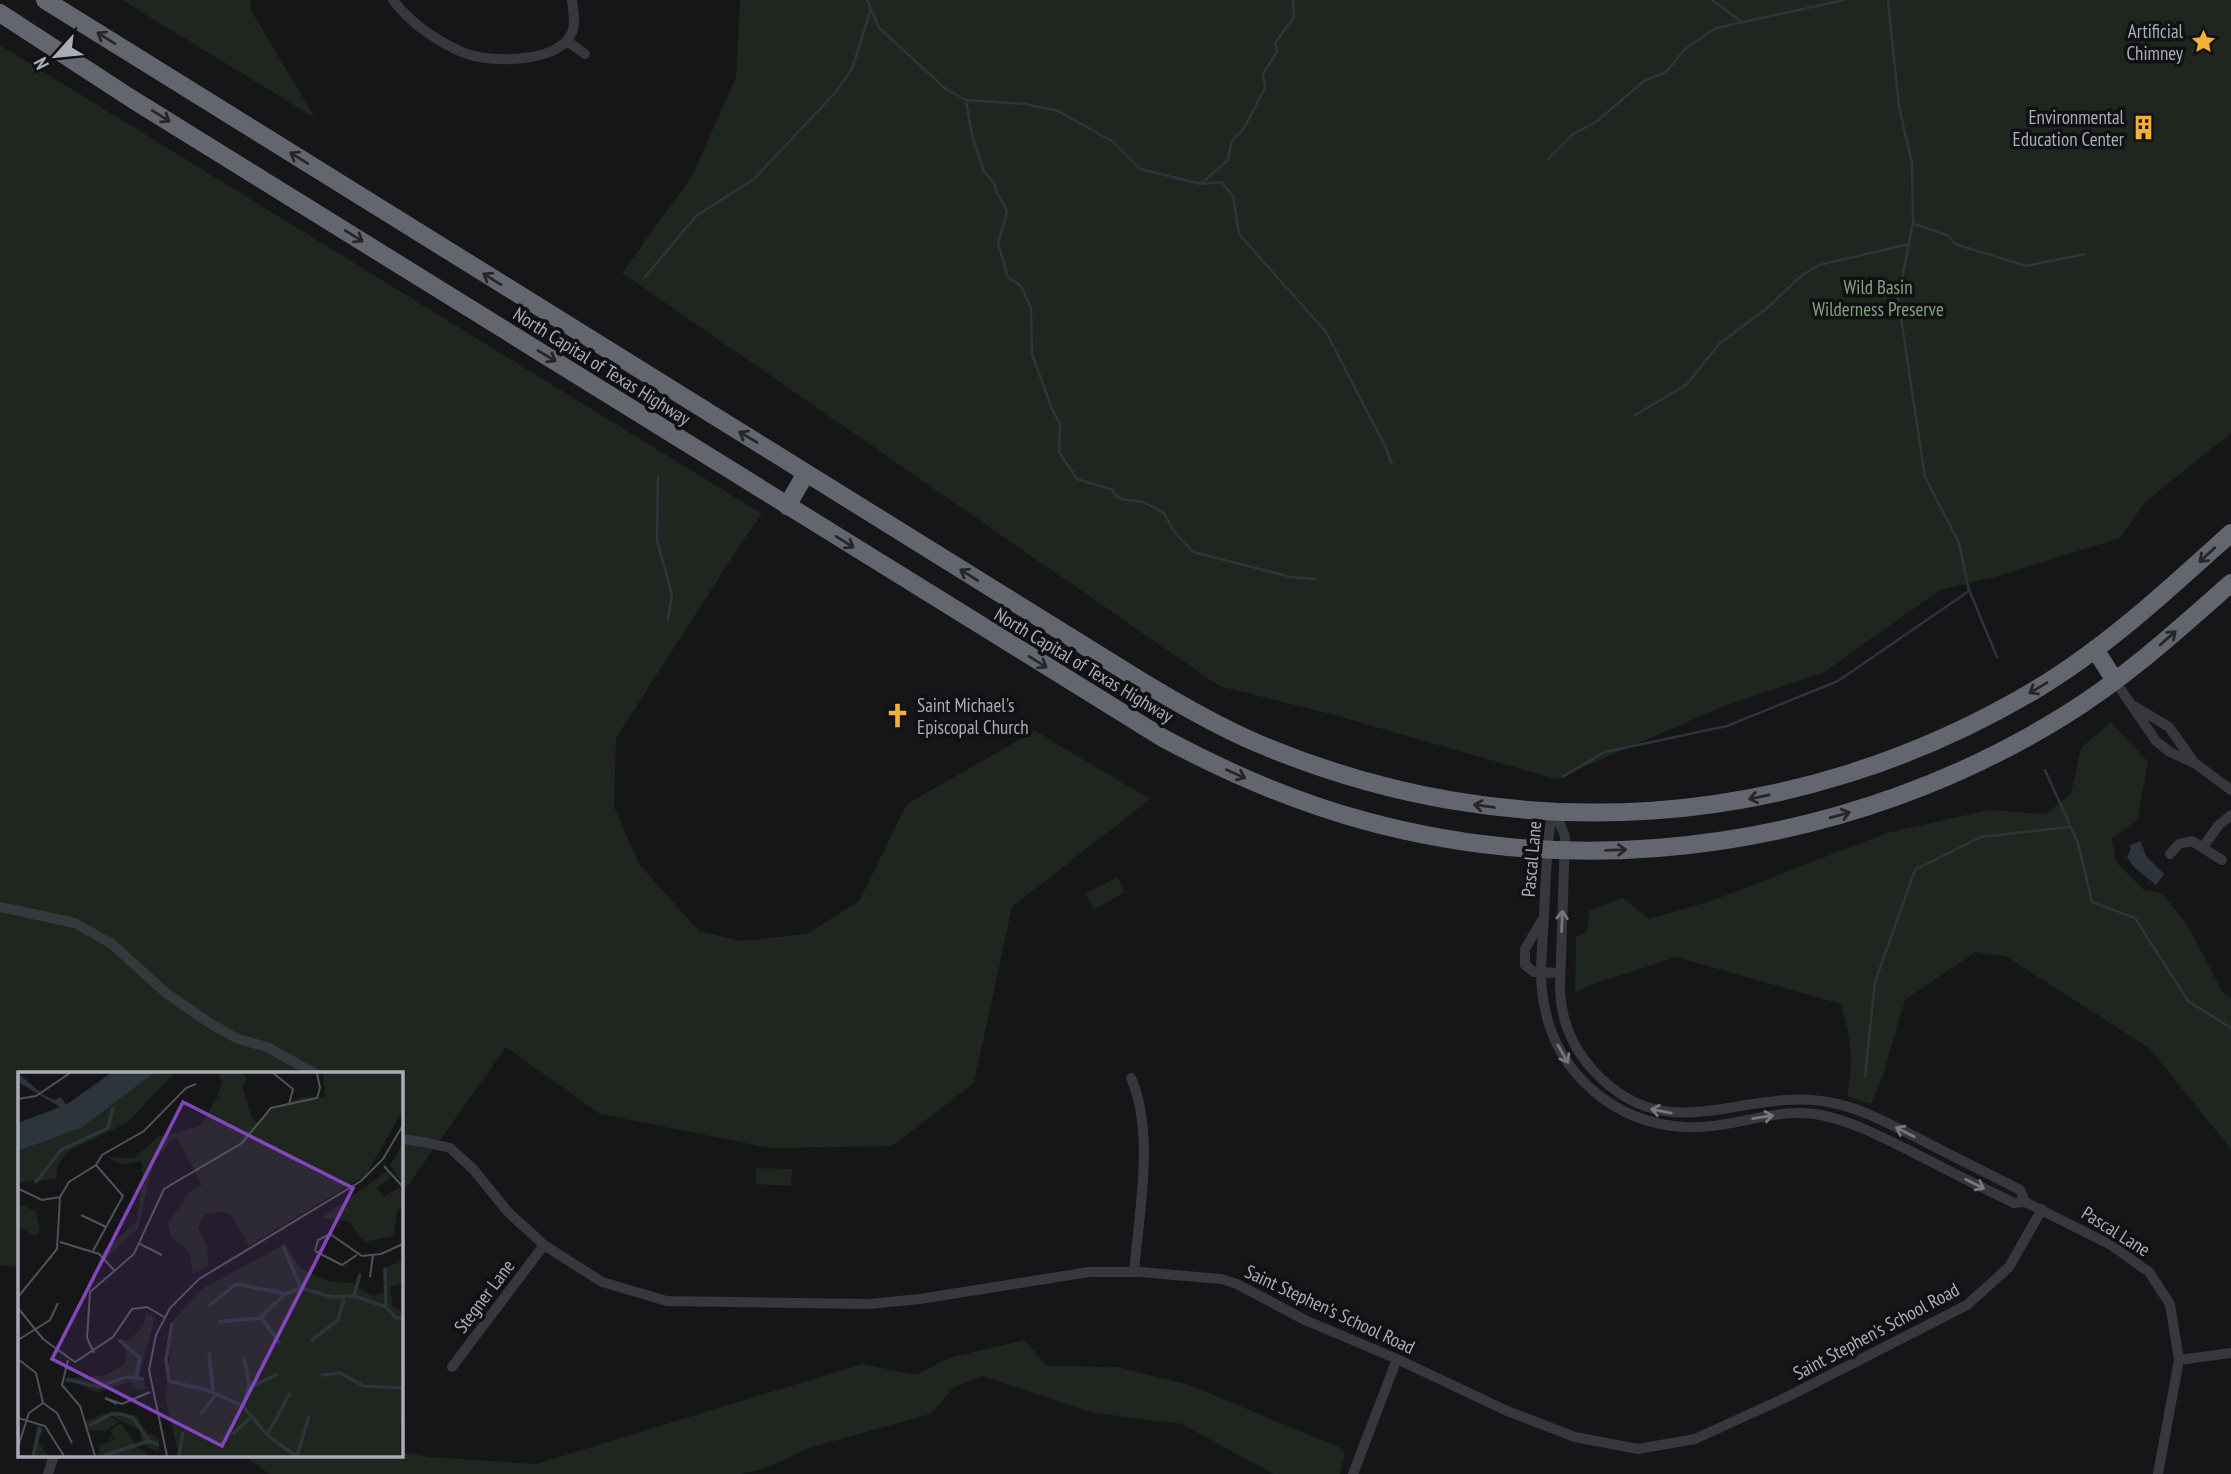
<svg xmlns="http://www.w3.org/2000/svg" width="2231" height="1474" viewBox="0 0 2231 1474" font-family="'PT Sans Narrow',sans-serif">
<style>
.green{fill:#1e261f}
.water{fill:#2c353c}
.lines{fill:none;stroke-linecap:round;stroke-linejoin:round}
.stream{stroke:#2c353c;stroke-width:2.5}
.street{stroke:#37383d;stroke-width:10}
.highway{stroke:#63666e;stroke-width:18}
.oneway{stroke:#26262a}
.oneway2{stroke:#757881}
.labels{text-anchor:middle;stroke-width:7;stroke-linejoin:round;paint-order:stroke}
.poi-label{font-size:19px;fill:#a8adb8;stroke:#111113;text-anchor:end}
.park-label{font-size:19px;fill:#7fa381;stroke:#111113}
.street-label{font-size:19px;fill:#a8adb8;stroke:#111113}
.inset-river{fill:none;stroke:#2c353c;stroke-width:3.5}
.inset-road{fill:none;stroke:#505258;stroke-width:2}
.view{fill:#8446be;fill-opacity:0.15;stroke:#8446be;stroke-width:3.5}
.inset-edge{fill:none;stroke:#a8adb8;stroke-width:3.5}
</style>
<rect width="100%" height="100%" fill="#161618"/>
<path class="green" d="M122,0H250L252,12L315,118Z
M740,0H2231V433L2145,502L2120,538L1995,577L1940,590L1823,673L1726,705L1556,779L1338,716L1219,686L622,273L692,176L736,77Z
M0,45L762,514L742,542L616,738L614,807L639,864L699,931L741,941L807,934L859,901L907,804L1035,731L1150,799L1012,907L974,1083L892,1146L769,1148L600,1114L506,1047L401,1195V1073H19V1267L0,1265Z
M2111,722L2148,762L2137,821L2112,838L2116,862L2144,890L2162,893L2189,928L2222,991L2231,998V1149L2149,1048L2007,957L1975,952L1905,1000L1881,1081L1871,1104L1847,1096C1854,1060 1851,1040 1841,1004L1676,957L1591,985L1575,993L1576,937L1587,931L1589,910L1623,898L1649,919L1711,901L1887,833L1988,810L2046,814L2071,794L2081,748Z
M1117,877L1125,892L1094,909L1086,894Z
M756,1168L792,1169L791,1186L756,1184Z
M1024,1340L1047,1366L1117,1367L1190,1385L1345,1450L1340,1474H1273L1182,1424L1094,1413L982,1376L953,1388L931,1414L812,1447L765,1468L742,1474H269L244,1455H401V1452L430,1457L536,1464L862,1364L916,1375L949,1358Z"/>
<path class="water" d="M2142,841L2141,843L2146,856L2164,874L2156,885L2134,867L2127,857L2131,849L2130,845Z"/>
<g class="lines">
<path class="stream" d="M1712,0L1742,22
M871,9L879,28L946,89L966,100L1025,104L1058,111L1112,141L1140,169L1201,184L1221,182L1233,196L1239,234L1326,332L1385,446L1392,464
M966,100L972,135L984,172L994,183L997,193L1005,206L1007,213L998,243L1008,277L1021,286L1031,308L1032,354L1052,409L1060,424L1059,452L1077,479L1113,490L1115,495L1121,499L1143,502L1164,513L1173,530L1193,552L1291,577L1315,579
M1548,159L1573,134L1596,122L1644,81L1666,72L1686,48L1716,28L1844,0
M1202,183L1228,160L1232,140L1243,130L1265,88L1263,74L1277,52L1275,43L1294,17L1293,0
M1914,224L1949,236L1955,244L2026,266L2085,254
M645,277L696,216L754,179L835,93L852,69L871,9L867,0
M1635,415L1686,385L1719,344L1767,308L1801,276L1819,265L1909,244
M658,477L657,540L672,595L668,619
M1970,592L1997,657
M2045,770L2078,843L2092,902L2135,918L2188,1001L2231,1028
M1562,777L1605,752L1727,726L1838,681L1969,591L1959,543L1925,477L1898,299L1913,223L1912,163L1899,107L1888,0
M1865,1076L1875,982L1915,870L1981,837L2069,827"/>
<path class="street" d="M393,0C411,24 439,43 467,54C493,63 560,63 572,32C576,23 573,10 572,0
M567,41L585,54
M2115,681L2156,741L2170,752L2196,764L2231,790
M2134,706L2169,727L2193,761
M1552,813C1546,846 1546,880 1544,914C1543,943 1538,975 1544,1004C1556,1073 1614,1123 1684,1127C1730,1130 1776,1106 1821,1115C1854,1122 1884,1138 1914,1153C1947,1170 1981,1187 2014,1203L2025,1202L2111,1245L2149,1272L2170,1304L2179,1360L2158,1474
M1552,813L1560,824L1565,836L1560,989C1561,1020 1572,1047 1593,1070C1669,1154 1744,1084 1833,1103C1863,1109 1889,1124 1916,1137C1950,1155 1985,1172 2020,1190L2025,1202
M2203,847L2218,826L2231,815
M2170,854L2179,844L2192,841L2222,860
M0,907L75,923L112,944L166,993L211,1024L238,1039L267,1047L314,1073
M1542,920L1525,949V965L1534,972L1560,973
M1131,1078C1155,1132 1139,1213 1134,1272
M401,1139L424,1142L450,1148L473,1169L508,1212L544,1245L602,1282L667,1301L869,1304L920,1299L1089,1272H1140L1221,1279L1237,1284L1305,1320L1397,1359L1505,1410L1575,1437L1638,1449L1695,1439L1787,1397L1967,1305L2009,1267L2042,1209
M2179,1360L2231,1353
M452,1367L544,1245
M48,1474L54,1455
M1353,1474L1397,1359"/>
<path class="highway" d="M45,0L1141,681C1179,704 1217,726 1257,743C1513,852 1796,832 2035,690C2107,647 2169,589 2231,533
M0,13L132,99L1163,738C1226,772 1293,801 1362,820C1597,885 1856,844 2062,717C2124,679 2177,631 2231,583
M787,506L806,473
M2095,649L2115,681"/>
</g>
<defs><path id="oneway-shaft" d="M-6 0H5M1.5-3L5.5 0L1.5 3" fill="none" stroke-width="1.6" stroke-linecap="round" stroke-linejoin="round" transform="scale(1.75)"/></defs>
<g class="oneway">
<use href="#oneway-shaft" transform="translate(106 38) rotate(-148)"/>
<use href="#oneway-shaft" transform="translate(161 116) rotate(32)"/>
<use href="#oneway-shaft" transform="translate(299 158) rotate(-148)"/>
<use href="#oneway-shaft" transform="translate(354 236) rotate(32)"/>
<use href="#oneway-shaft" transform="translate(492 279) rotate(-148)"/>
<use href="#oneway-shaft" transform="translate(547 356) rotate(31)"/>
<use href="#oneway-shaft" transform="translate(748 437) rotate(-149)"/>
<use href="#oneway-shaft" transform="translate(845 542) rotate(32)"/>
<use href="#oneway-shaft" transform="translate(2207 555) rotate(137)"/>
<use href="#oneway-shaft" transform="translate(969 575) rotate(-148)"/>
<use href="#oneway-shaft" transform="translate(2168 638) rotate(-41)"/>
<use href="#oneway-shaft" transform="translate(1038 662) rotate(32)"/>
<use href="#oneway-shaft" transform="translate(2038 688) rotate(149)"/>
<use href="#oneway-shaft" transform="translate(1236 774) rotate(24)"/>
<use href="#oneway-shaft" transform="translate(1759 797) rotate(168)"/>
<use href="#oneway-shaft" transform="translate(1484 806) rotate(-172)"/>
<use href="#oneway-shaft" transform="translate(1840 815) rotate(-16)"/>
<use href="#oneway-shaft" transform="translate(1616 850) rotate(-2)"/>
</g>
<g class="oneway2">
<use href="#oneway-shaft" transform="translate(1562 921) rotate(-88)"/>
<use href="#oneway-shaft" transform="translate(1563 1054) rotate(60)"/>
<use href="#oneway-shaft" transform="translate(1661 1111) rotate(-169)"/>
<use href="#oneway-shaft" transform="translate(1763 1117) rotate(-9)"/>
<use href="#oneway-shaft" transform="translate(1905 1132) rotate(-153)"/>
<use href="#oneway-shaft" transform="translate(1975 1184) rotate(27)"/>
</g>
<defs>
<symbol id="sight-bare" viewBox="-9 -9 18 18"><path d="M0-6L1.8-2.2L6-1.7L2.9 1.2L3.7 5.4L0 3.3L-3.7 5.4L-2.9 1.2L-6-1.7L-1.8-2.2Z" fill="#f2b134" stroke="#111113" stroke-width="2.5" paint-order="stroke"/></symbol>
<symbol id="building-bare" viewBox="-9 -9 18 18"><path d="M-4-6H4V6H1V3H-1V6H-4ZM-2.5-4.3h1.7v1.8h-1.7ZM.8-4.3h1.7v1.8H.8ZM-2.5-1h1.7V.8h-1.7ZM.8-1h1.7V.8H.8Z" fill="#f2b134" stroke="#111113" stroke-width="2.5" paint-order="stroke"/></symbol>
<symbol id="church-bare" viewBox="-9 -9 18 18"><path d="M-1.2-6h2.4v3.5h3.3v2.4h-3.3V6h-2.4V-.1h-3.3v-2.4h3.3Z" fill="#f2b134" stroke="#111113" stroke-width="2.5" paint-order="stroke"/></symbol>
</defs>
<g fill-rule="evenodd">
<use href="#sight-bare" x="2186" y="24" width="35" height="35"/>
<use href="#building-bare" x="2126" y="110" width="35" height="35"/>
<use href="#church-bare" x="880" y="698" width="35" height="35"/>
</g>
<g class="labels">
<g class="poi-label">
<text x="2183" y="38">Artificial<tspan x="2183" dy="22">Chimney</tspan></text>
<text x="2124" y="124">Environmental<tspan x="2124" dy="22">Education Center</tspan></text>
<text x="917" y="712" text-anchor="start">Saint Michael's<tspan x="917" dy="22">Episcopal Church</tspan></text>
</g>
<g class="park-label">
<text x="1878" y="294">Wild Basin<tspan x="1878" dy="22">Wilderness Preserve</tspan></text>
</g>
<g class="street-label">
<text transform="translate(602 366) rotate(32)" y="7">North Capital of Texas Highway</text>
<text transform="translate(1084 665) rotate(31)" y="7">North Capital of Texas Highway</text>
<text transform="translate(1531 859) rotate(-85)" y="7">Pascal Lane</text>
<text transform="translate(2116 1231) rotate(32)" y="7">Pascal Lane</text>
<text transform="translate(484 1296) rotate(-53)" y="7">Stegner Lane</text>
<text transform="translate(1330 1309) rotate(25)" y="7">Saint Stephen's School Road</text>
<text transform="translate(1876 1331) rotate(-28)" y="7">Saint Stephen's School Road</text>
</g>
</g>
<g transform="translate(18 1072)">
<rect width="385" height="385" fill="#161618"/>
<path d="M136,1H156L109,51L52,78L40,92L38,107L0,111V79L63,56ZM200,1H224L229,6L225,16L234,46L240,52L254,36L285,25H307L305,1H385V38L348,103L231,174L214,144L206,140L187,142L180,155L189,174L190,193L175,202L171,180L153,165L150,152L171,120L184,113L159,65L154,66L135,92L120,156L89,186L83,182L119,149L125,100L121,97H125L123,89L104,93L89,84L115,87L140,65L182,54L199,26L204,9ZM385,73V112L372,93ZM369,99L373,105L359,116L366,125L381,116L385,119V137H380L375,164L346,170L330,149L303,146ZM0,132L18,139L22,158L17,164L0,155ZM267,172L283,197L310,209L334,211L354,224L366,221L365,196L385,189V211L372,215L375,235L385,240L382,384H161L148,329L154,250L184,217ZM128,240L137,246L121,304L128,317L121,319L111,310L78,321L57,310L47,311L46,307L88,303L107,292L108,277L98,267L111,269L126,253ZM96,339L119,344L128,360L141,366V380L124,373L122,358L92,343ZM87,341L101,350L87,359L69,358L66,350ZM103,351L121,377L131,384H80L81,374L93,369L91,364L97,368L92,358ZM19,353L26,358L20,370L30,384H14Z" fill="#1e261f"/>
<path d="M0,1L24,22L36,28L43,25L48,33L93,1H136L63,56L0,79V51L42,35L0,10Z" fill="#2c353c"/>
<path class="inset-river" d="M17,111L43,78L90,56L95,35M265,174L283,216L314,225L336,224M367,196L368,235L378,246H385M342,202L336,224L368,235M191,234L218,212L265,221M243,245L262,272M200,250L242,246L267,222L283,216M154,251L148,288L151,309L189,318L225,334M101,268L122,286L118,306M293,269L320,248L326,227M191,280L195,320M226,285L231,313L225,334L249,363M303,303L322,301L346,314L385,316M48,307L80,315L108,305L126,307M230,316L260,302M272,321L249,363L278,384M183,342L197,324M71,354L93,342H103L115,346L131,369L141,373M215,362L232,346M87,383L131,369M161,383L165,360M15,384L22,355M279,384L291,344"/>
<path class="inset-road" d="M255,1L275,17L271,32M0,27L18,24L52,1M366,94L385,115M1,117L24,128L42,125M63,143L88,155M42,170L81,182L96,198M122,172L144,183M75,179L105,124L78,93M297,179L300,168L312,162L344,184L363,182L385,172M297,179L324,193L339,183M352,205L355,183M0,225L39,177L42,125L51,110L78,93L84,83L126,59L168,16L178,12M0,236L25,267L57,290L95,265L114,237L129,235L146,245M0,268L32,248L40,231M76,281L69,266L72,220L116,182L146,117L224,71L253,36L299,26L302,16L299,1M0,287L18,301L25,331L39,341L54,371M50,288L44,313L62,334L77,384M99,332L87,326L104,332L132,320M0,346L27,354L46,384M0,375L11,341L25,331M149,384L131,298L138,263L152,236L181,207L343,109L365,87L385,53"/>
<path class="view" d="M165,30L335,116L204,374L34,287Z"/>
<rect width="385" height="385" class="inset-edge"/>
</g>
<g transform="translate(56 56) rotate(243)" stroke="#111113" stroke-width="5" paint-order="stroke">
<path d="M0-5L12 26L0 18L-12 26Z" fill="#a8adb8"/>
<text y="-10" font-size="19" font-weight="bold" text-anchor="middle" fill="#a8adb8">N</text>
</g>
</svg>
